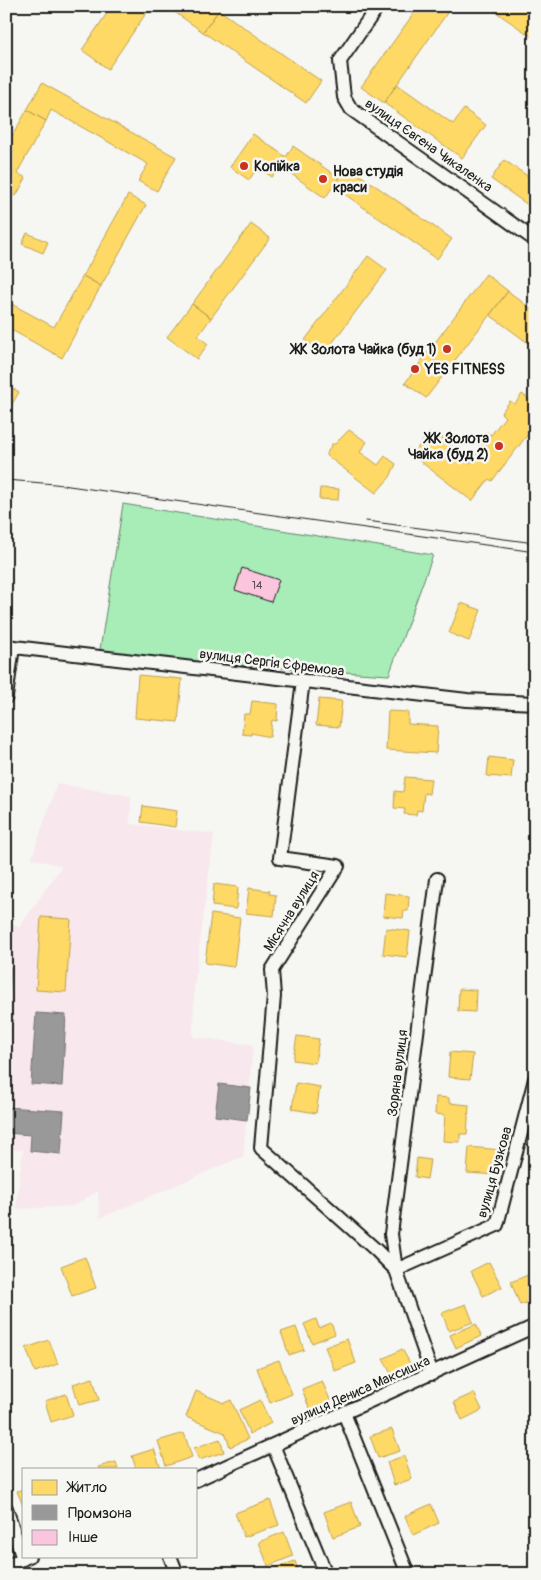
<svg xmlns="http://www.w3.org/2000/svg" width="541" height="1580" viewBox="0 0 541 1580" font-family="Pangolin,sans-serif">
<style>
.built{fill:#f8e7ec}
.green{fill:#a8edb8;stroke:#62846a}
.homes{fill:#ffd966;stroke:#bba050}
.industry{fill:#999;stroke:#747474}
.building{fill:#fcc5de;stroke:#1c1c1c}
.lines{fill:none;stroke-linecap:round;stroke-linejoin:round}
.minor-casing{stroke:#1c1c1c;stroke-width:16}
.minor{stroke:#f6f6f2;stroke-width:12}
.tram{stroke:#1c1c1c;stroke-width:1}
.poi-dot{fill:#c8321e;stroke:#f6f6f2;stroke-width:2}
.labels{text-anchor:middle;stroke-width:5;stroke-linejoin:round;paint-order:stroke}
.number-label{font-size:11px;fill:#54464c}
.street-label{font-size:14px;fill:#1c1c1c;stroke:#f6f6f2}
.poi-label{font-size:14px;font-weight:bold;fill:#1c1c1c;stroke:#f6f6f2;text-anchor:start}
</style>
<rect width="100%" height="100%" fill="#f6f6f2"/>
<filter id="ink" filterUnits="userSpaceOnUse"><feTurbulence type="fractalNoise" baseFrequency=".02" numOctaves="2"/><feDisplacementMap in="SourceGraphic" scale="10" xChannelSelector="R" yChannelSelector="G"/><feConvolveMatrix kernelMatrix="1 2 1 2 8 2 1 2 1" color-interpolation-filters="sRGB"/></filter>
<g filter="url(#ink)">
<path class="built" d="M57,784L131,796L130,824L214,834L194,988L193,1037L253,1045L243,1156L100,1218L98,1191L73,1206L16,1209L23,1150L6,1149V919L19,928L62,866L32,858Z"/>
<path class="green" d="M123,504L433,555L389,675L99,656Z"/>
<path class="homes" d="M112,6H151L108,69L82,50Z
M166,6H213L219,10L203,32Z
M419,6H452L384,103L361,87Z
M487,6H525L535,13V39Z
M219,10L321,81L306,103L203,32Z
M42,83L176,157L157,191L138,181L148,164L51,110L46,121L27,110Z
M397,84L453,124L464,109L486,125L462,158L384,103Z
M27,110L46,121L17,173L26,178L16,196L6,191V147Z
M253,134L286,157L293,146L339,178L325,198L280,166L272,177L258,167L249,180L230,167Z
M504,160L535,181V210L491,179Z
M347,166L452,239L437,259L333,186Z
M128,195L146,205L101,286L83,276Z
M251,224L270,238L211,318L192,304Z
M27,233L48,242L43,253L22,244Z
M368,256L387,270L324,354L305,340Z
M486,274L508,291L426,398L405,383Z
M83,276L101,286L62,358L6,327V301L54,327Z
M508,291L535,312V348L490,315Z
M192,304L211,318L198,336L208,344L197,359L167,337Z
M6,385L19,392L6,415Z
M522,394L535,403V425L492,481L489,479L472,501L412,455L429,433L437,439L439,435L452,445L450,449L469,464L481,448L477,444L486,432L491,435L505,417L501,413L510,401L515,404Z
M349,430L367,442L360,452L378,465L385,456L396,464L390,477L376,493L326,455L332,444H335Z
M320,488L339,489L338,500L319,499Z
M461,603L481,610L469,641L449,633Z
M138,675L182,679L178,722L135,718Z
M319,699L342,701L339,727L316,725Z
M252,701L278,704L277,721L272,720L270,737L251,733V735L242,734L244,714H250Z
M388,711L408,712V724L438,726L436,753L386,750Z
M489,757L513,760L511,778L487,776Z
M405,777L431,779L429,794L424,793L422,811L417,810L416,815L404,814L405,809L394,808L395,791L403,792Z
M143,806L177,811L175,827L141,822Z
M214,884L238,887L236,909L212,906Z
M249,888L270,891L269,894L276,895L274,916L246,913Z
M385,893L409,896L408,911H404L403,918L383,916Z
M211,914L240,918L234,967L205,963Z
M41,917L71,919L66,992L36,990Z
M386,928L410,931L407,957L383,954Z
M459,989L476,990L475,1012L458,1011Z
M297,1036L319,1039L315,1063L293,1060Z
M450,1052L473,1054L470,1079L448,1077Z
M296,1083L320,1087L316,1113L292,1109Z
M436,1097L449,1098V1103L469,1105L467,1134H460V1142L443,1141L445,1115L435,1114Z
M469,1147L501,1150L499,1175L467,1173Z
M417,1158L430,1160L427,1179L415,1177Z
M85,1257L96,1288L72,1296L61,1266Z
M489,1262L502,1287L483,1296L471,1271Z
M533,1273L535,1300L520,1305L511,1282Z
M466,1304L473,1322L449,1331L442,1313Z
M316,1319L319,1328L331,1323L335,1334L312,1343L304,1324Z
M476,1324L481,1336L456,1348L450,1335Z
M296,1327L304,1350L289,1355L281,1332Z
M347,1339L356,1363L335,1371L325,1347Z
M49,1340L58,1364L35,1372L26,1348Z
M402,1349L415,1372L396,1383L383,1359Z
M279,1360L292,1394L270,1403L257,1368Z
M93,1378L99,1400L79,1405L73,1384Z
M322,1381L331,1402L310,1410L302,1389Z
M196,1391L224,1403L231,1400L248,1439L230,1447L225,1433L186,1417Z
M474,1393L482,1410L462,1420L454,1402Z
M66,1394L73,1415L51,1422L45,1401Z
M260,1400L271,1423L250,1434L239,1410Z
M392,1429L400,1451L378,1458L370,1436Z
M184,1433L192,1457L166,1466L158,1441Z
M220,1439L224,1452L199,1460L194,1448Z
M154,1449L161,1469H136L132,1456Z
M404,1456L412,1479L394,1485L387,1462Z
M116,1462L118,1469H99L98,1467Z
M24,1489V1508L17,1491Z
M270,1500L279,1525L244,1537L235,1513Z
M351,1502L360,1527L333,1537L324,1512Z
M431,1504L439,1523L413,1535L405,1516Z
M284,1532L293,1556L268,1566L259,1542Z
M295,1561L299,1574H267L266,1571Z"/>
<path class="industry" d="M6,967H11L9,1003H6Z
M36,1013L66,1015L62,1086L31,1084Z
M6,1027H11L10,1058H6Z
M219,1084L251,1088L247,1120L215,1116Z
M6,1099L7,1107L64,1111L61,1154L30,1151L31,1135L6,1133Z"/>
<path class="building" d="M242,568L279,580L271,602L235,590Z"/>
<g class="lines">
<defs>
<path id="minor" d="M378,6L340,61L344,97L351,109L535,240
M6,646L467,700L535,703
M303,681L280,858L338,866L272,970L274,996L261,1148L376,1250L396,1270L432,1374
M6,697L13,647
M437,879L391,1234L396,1270L497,1225L535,1079
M344,1413L408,1574
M273,1445L326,1574
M196,1480L535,1326
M6,1508L23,1559
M170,1556L177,1574
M6,1566L29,1556"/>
</defs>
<use href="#minor" class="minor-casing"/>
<use href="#minor" class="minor"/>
<path class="tram" d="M6,480L55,484L535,552
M366,521L535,543"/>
</g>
</g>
<g class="poi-dot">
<circle cx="244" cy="166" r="5"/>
<circle cx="323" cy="179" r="5"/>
<circle cx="447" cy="349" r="5"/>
<circle cx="415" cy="369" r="5"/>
<circle cx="499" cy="446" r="5"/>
</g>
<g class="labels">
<g class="number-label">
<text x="257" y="589">14</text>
</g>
<g class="street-label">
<text transform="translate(429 145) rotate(35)" y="5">вулиця Євгена Чикаленка</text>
<text transform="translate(272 662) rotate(7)" y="5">вулиця Сергія Єфремова</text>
<text transform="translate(291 911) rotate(-58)" y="5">Місячна вулиця</text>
<text transform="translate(397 1073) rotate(-83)" y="5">Зоряна вулиця</text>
<text transform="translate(494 1172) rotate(-74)" y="5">вулиця Бузкова</text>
<text transform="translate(360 1390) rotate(-24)" y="5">вулиця Дениса Максишка</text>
</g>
<g class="poi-label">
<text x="254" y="171">Копійка</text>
<text x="333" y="176">Нова студія<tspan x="333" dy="16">краси</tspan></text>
<text x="437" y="354" text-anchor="end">ЖК Золота Чайка (буд 1)</text>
<text x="425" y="374">YES FITNESS</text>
<text x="489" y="443" text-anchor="end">ЖК Золота<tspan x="489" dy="16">Чайка (буд 2)</tspan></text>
</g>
</g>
<rect width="541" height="1580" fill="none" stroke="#f6f6f2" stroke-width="25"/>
<rect x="12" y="12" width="516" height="1555" fill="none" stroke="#1c1c1c" stroke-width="2" filter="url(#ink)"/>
<rect x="22" y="1468" width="175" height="90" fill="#f6f6f2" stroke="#9f9f9c"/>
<rect x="32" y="1480" width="25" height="15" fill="#ffd966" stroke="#9f9f9c"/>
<text x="68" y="1492" font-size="15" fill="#1c1c1c">Житло</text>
<rect x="32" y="1505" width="25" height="15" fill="#999999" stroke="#9f9f9c"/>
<text x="68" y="1518" font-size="15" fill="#1c1c1c">Промзона</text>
<rect x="32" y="1530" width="25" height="15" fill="#fcc5de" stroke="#9f9f9c"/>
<text x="68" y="1542" font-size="15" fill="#1c1c1c">Інше</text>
</svg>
